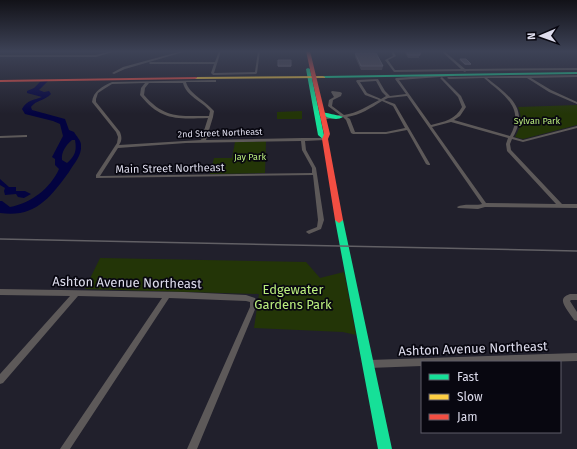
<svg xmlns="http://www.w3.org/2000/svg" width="577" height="449" viewBox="0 0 577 449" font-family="'Fira Sans',sans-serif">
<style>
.green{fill:#233507}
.water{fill:#030340;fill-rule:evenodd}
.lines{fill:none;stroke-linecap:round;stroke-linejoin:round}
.street{fill:#5d5959;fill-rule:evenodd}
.fast{fill:#16e098;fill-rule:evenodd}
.slow{fill:#ffcf43;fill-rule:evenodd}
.jam{fill:#f24e42;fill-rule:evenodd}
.rail{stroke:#626065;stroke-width:1.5}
.wall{fill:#48434c}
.building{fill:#58535d;stroke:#6d6974}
.labels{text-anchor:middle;stroke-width:3.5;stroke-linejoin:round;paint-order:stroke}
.far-park-label{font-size:9px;fill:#bbee7e;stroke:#080710}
.far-street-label{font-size:9px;fill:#dedded;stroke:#080710}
.street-label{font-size:11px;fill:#dedded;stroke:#080710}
.near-street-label{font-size:13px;fill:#dedded;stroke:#080710}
.near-park-label{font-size:13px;fill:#bbee7e;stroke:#080710}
</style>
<rect width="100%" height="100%" fill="#21202c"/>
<path class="green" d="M577,105V125L523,139L515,137C521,126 523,119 518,107Z
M302,111V119H277V112Z
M266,141L265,173L210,174L214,158H232L235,142Z
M100,258L306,262L320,278L344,272L356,335L343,332L254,328L259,294L85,289Z"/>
<path class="water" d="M48,81L39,90L44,92L49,91L51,94C46,100 36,100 31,107L32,110L65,119L69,130L74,132C76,136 81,140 81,145C82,156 74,163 69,172C50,198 35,218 0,213V201H2L10,207C31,203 50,189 59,169L55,165V159L52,157L63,136L60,124L53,121L25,114L22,109C27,100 34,100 42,97L27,93V91L34,88L40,82ZM72,140H75C77,151 75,156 67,163L62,160C61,152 66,145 72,140Z
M0,179L9,187H16V191H25L31,194L24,198L18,197L16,194L5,195L4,191L5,188L0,185Z"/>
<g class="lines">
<path class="street" d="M111,51H116L96,57H0V55H96Z
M182,51H187L125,69L114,74L112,73L123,67Z
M219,51H221L214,73L255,72L258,51H260L257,73L256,74L213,75L211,73L214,64H150L149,63L150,62H215Z
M391,51H393L396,56L388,60L395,70L461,69L441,51H444L465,69L577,68V70L466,71L465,72L463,71L394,72L385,60L393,56Z
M453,74L454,75V76L399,80L431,125C444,122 456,119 462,107L458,97L441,79L440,78L442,77L461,96L466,107L460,116L454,120L510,136C526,107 503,95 484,78L449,79L447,78L448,77L577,75V77L531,78L551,90L577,102V104L549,92L527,78H487C508,95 530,108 513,137L523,140L577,126V128L523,142L512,139L510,144L511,150L562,204H577V208L485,207L478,209L458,208L457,207C464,203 474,206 482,204L407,96L388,98L384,100L395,104L430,164V165H428L426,164L407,130L386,134H353L351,133L346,120L343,117L319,120L317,119L319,118L340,115L328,106L329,100L334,97L331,92L332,91L340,92L342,93L341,96L333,100L332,106L344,115C357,113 368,106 379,100L365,95L356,81L357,80L378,79L385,91L390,96L406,94L395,79L396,78ZM376,81L382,92L386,96L381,99L367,93L360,82ZM382,101L393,106L405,128L386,132H355L350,119L347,117C360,115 371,108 382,101ZM451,122L508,138L506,144L507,151L556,204L486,203L432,127Z
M216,80V82H186C189,94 206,101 214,111L213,117L206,140L303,138H326L327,139L325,140L305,141L306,150L316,168L324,220L321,229L309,234L306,232L307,231L317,227L318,220L313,175L96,178V175L117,143L118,137L116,132L92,102C93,91 103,86 112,82ZM145,83L141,88L140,95C161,121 177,119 208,118L201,140L119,145C122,141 122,137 120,132L96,102V99L98,93L104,89L112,84ZM149,83H183C186,96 202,101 210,111L209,116C179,116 165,119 144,95L145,88ZM301,141L302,150L312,168V173L100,176L118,148L186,143Z
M26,135H27V137L0,138V136Z
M0,289L184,292L246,295L255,298L256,300V307L197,449H187L250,307V302L246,301L169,298L70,449H60L62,446L162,298L78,296L3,383L0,384V374L70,296L0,295Z
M570,294H577V300H571L570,301L577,312V321L574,320C572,316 562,305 563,300C563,297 567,295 570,294Z
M577,353V361L543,362H422V366L369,368L366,367L365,364L366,361L369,360Z"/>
<path class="fast" d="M308,68L310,69L324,135L328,139L325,141L318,135L306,69Z
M577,72V74L323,78L321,77L323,76Z
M321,112C323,112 341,116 343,117C337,121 327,118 321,114Z
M339,217L343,220L392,449H378L335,220Z"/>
<path class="slow" d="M323,76L325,77V78L195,79L193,78L195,77Z"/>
<path class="jam" d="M306,51H310L330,134L328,139L343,220L339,223L335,220L322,139L324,134Z
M197,77V78L195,79L0,82V80Z"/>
<path class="rail" d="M0,239L577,251"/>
</g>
<path class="wall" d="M404,51H419L421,54L420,56H419V58H408Z
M355,53L383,66L382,70H361L355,57Z
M460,59L471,64V65H465L459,60Z
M278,60H291V67H278Z"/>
<path class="building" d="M406,51H419L421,54H419L420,55H408Z
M355,53H376L383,66H361Z
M460,59H466L471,64H465Z
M278,60H291V66H278Z"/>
<linearGradient id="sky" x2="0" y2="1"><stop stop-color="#121218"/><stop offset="0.45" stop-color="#3d4256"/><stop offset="1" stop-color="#3d4256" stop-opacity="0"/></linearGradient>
<rect width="577" height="114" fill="url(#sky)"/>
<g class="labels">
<g class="far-park-label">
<text x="537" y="124">Sylvan Park</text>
<text x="250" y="160">Jay Park</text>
</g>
<g class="far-street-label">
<text transform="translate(220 133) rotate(-2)" y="3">2nd Street Northeast</text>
</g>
<g class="street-label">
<text transform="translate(170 168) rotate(-1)" y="4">Main Street Northeast</text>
</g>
<g class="near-street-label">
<text transform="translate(127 282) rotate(1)" y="5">Ashton Avenue Northeast</text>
<text transform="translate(473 348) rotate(-2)" y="5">Ashton Avenue Northeast</text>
</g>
<g class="near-park-label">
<text x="293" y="294">Edgewater<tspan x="293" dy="15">Gardens Park</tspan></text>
</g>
</g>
<rect x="421" y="361" width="140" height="72" fill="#080710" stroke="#5e5d68"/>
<rect x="429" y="374" width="20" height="6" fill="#16e098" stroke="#5e5d68"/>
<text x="457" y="381" font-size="12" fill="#dedded">Fast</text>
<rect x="429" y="394" width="20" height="6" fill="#ffcf43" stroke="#5e5d68"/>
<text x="457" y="401" font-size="12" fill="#dedded">Slow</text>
<rect x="429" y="414" width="20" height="6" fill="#f24e42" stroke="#5e5d68"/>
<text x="457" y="421" font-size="12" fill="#dedded">Jam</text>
<g transform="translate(541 36) rotate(268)" stroke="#080710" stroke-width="3" paint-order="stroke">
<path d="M0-3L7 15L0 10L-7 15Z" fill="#dedded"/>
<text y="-6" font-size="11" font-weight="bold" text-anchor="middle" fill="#dedded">N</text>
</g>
</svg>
